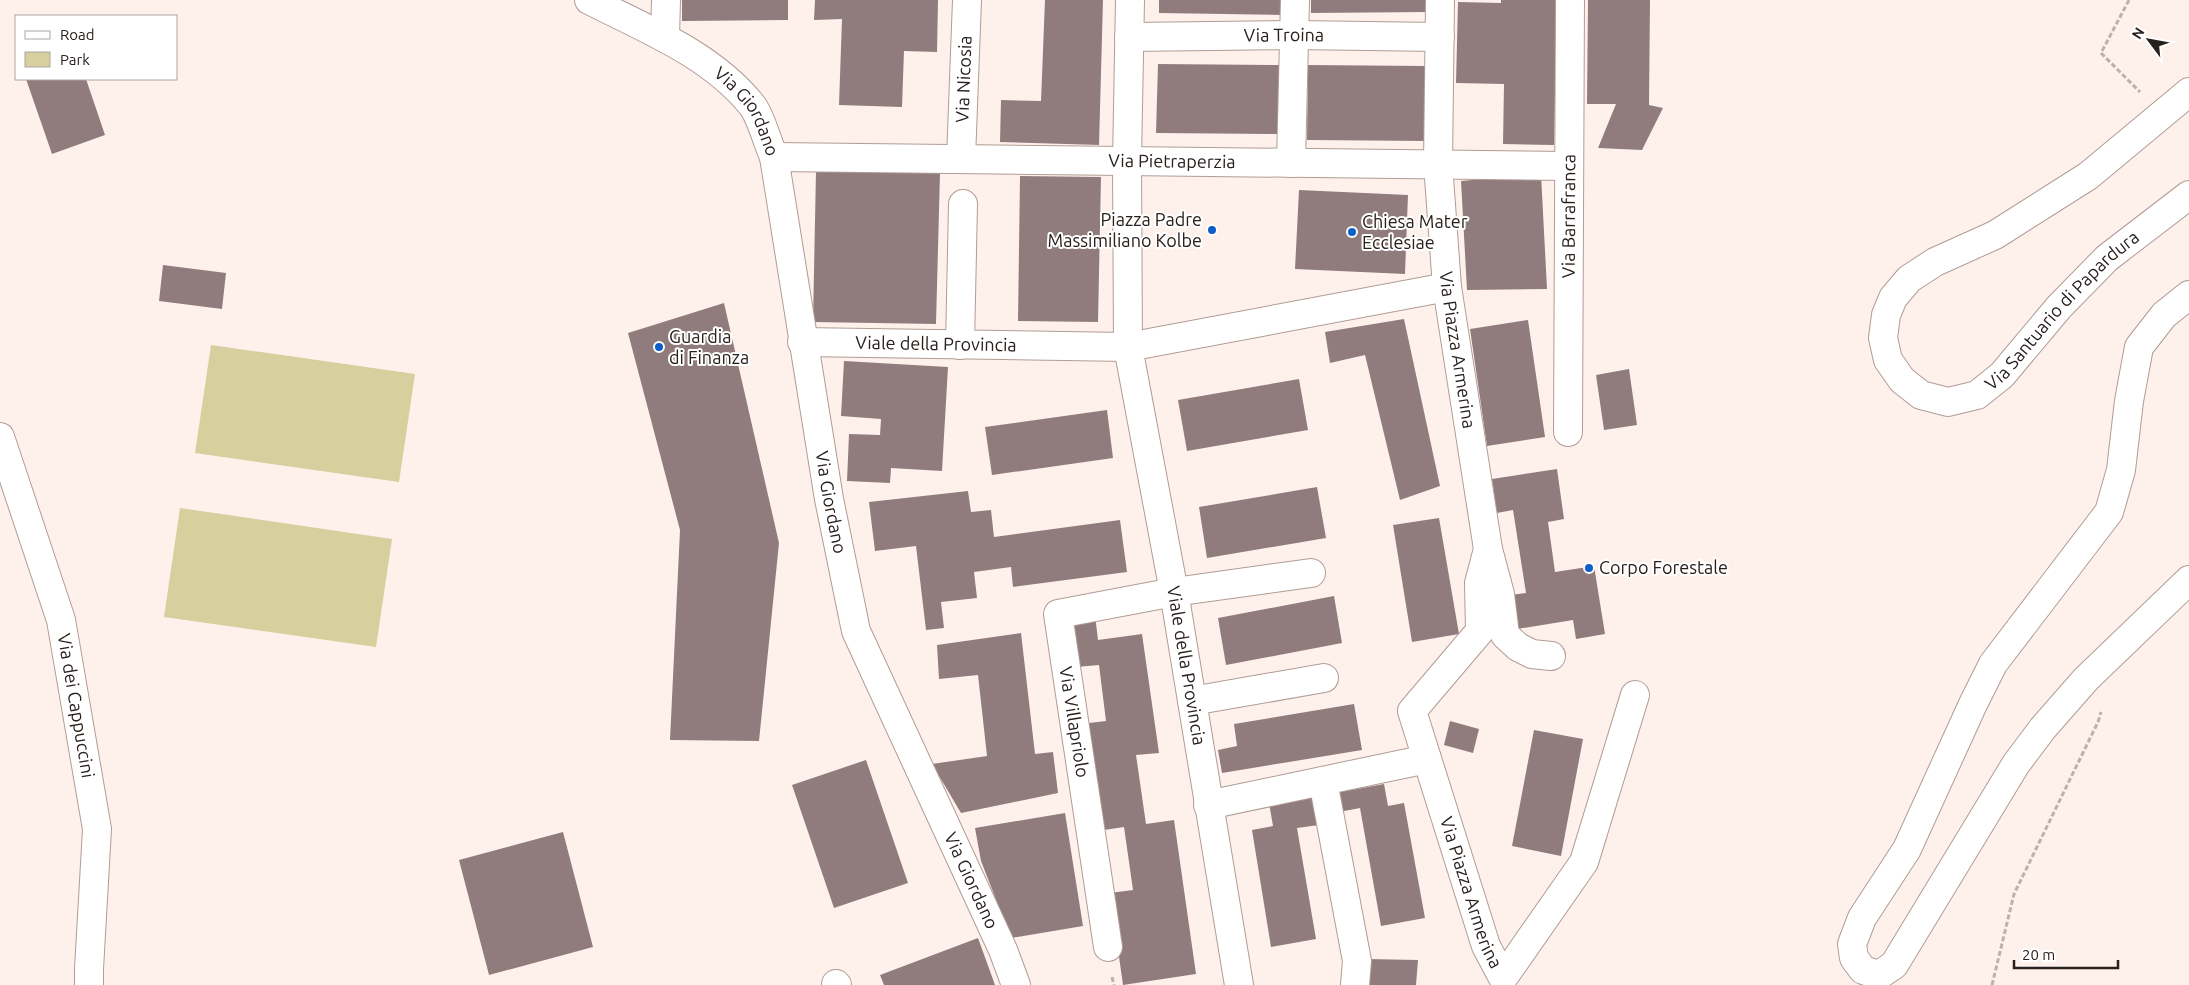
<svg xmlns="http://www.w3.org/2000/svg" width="2189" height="985" viewBox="0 0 2189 985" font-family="Ubuntu,sans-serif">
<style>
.green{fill:#d7cf9e}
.building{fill:#917c7d}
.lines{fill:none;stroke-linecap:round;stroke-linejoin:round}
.minor-casing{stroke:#b09c94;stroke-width:30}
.path{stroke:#bcb1ac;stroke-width:3;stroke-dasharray:5 2.5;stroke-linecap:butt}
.minor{stroke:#fff;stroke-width:28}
.poi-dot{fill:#0d5ec8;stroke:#fff;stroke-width:2}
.labels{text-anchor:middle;stroke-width:4;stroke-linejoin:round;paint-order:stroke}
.street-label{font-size:18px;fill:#28201d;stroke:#fff}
.poi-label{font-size:18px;fill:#28201d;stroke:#fff;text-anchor:start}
</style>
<rect width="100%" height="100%" fill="#fef1ec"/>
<path class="green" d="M211,345L415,374L399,482L195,453Z
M180,508L392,539L376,647L164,617Z"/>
<path class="building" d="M682,0H788V20L682,21Z
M815,0H938L937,52L904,51L902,107L839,105L842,19L814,20Z
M1045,0H1103L1099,145L1000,142L1001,100L1041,101Z
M1159,0H1283V15L1159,13Z
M1311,0H1430V12L1311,13Z
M1501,0H1557L1554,145L1503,144L1504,84L1456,83L1458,2L1501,3Z
M1588,0H1650L1649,105L1663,108L1642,150L1598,148L1616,104H1587Z
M1158,64L1283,65L1282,134L1156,133Z
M1308,65L1427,66L1426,141L1307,140Z
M26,79H86L105,135L52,154Z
M816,171L940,173L936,324L813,322Z
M1541,174L1547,289L1467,290L1461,181Z
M1020,176L1101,177L1098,322L1018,321Z
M1299,190L1408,195L1405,274L1295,269Z
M163,265L226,273L222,309L159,301Z
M724,303L779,543L759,741L670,740L680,530L628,333Z
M1404,319L1440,486L1400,500L1365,355L1330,363L1325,332Z
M1528,320L1545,437L1487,446L1470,329Z
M844,361L948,367L942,471L891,468L890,483L847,481L849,434L880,435L881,419L841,416Z
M1629,369L1637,425L1604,430L1596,375Z
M1299,379L1308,430L1187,451L1178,400Z
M1107,410L1113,458L992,475L985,427Z
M1557,469L1564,519L1548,522L1555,572L1594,566L1605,634L1576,639L1573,620L1517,629L1511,595L1526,593L1513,510L1497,513L1492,479Z
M1317,487L1326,538L1207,558L1199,507Z
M968,491L971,512L991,510L994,537L1120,520L1127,572L1013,587L1011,567L974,572L977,598L941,602L944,628L926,630L916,546L875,551L869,502Z
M1439,518L1459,634L1412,642L1393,525Z
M1334,596L1342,643L1226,665L1218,618Z
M1095,615L1098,640L1142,634L1159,753L1136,755L1146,824L1174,820L1196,974L1123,985L1110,893L1133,890L1124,827L1104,830L1089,723L1106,721L1099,665L1076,667L1069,619Z
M1021,633L1035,754L1053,752L1058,793L961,813L932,764L987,756L978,675L939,679L937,645Z
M1354,704L1362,750L1222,773L1218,750L1237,746L1234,724Z
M1450,721L1479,729L1473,753L1444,745Z
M1534,730L1583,739L1561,856L1512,846Z
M866,760L908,883L834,908L792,785Z
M1384,784L1388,806L1404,803L1425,918L1381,926L1360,808L1339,812L1335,793Z
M1314,796L1319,825L1297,828L1316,939L1271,947L1252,830L1273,826L1269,803Z
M1065,813L1083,926L1011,938L981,861L975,828Z
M563,832L593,947L489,975L459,860Z
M978,938L995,985H884L880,975Z
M1366,959L1418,960L1416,985H1366Z"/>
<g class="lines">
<defs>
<g id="minor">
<path id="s1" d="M589,0C646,29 710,54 751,104C760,114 768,144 774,157L829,499L856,631L1003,950L1016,985"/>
<path id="s2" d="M1130,0L1127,161L1128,347L1174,592L1239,985"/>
<path id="s3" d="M1440,0L1438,164L1447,287L1488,549L1500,594L1505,635L1518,647L1532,654L1551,656"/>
<path id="s4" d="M1129,37L1295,35L1440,37"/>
<path d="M665,38L666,0"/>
<path id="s5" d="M2189,92L2088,176L1995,235L1935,262L1909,279L1893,298L1886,315L1883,338L1888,360L1902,380L1921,395L1948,402L1977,395L2002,375L2059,307L2107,258L2189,195"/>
<path id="s6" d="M774,157L1568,166"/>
<path id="s7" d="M961,159L967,0"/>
<path d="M1291,163L1295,0"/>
<path d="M2189,295L2164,315L2139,347L2129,401L2121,470L2109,512L1993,664L1973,704L1907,849L1862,918L1852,944L1854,958L1863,970L1879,975L1894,965L2016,764L2043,728L2086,679L2189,580"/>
<path id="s8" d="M802,342L1128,347L1447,287"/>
<path d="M960,345L963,204"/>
<path id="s9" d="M1568,432L1570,0"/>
<path id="s10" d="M0,437L61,620L97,829L89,969V985"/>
<path id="s11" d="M1488,549L1479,583L1480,631L1412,711L1486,946L1503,978L1584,862L1635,695"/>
<path d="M1192,701L1324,678"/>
<path d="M1323,781L1357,961L1355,985"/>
<path d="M1208,805L1427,759"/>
<path d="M1108,947L1058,614L1174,592L1311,573"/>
<path d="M836,984L837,985"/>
</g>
</defs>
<use href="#minor" class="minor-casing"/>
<path class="path" d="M2129,0L2101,53L2140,92
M1112,977L1114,985
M1992,985L2014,894L2098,722L2101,712"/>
<use href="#minor" class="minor"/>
</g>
<g class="poi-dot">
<circle cx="1212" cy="230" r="5"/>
<circle cx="1352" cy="232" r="5"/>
<circle cx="659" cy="347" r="5"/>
<circle cx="1589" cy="568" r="5"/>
</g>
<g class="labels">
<g class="street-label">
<text dy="6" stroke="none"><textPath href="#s4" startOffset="155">Via Troina</textPath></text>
<text dy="6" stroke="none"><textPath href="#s7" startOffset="80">Via Nicosia</textPath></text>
<text dy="6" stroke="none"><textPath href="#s1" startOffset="198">Via Giordano</textPath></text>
<text dy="6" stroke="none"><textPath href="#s6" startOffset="398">Via Pietraperzia</textPath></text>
<text dy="6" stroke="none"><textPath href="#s9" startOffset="216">Via Barrafranca</textPath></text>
<text dy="6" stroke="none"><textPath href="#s5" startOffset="654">Via Santuario di Papardura</textPath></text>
<text dy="6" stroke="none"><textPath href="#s8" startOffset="134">Viale della Provincia</textPath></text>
<text dy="6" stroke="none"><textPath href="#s3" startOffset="351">Via Piazza Armerina</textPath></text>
<text dy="6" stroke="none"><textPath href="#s1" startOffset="602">Via Giordano</textPath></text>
<text dy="6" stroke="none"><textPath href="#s2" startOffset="671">Viale della Provincia</textPath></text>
<text dy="6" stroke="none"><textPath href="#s10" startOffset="280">Via dei Cappuccini</textPath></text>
<text transform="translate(1074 722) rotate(81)" y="6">Via Villapriolo</text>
<text dy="6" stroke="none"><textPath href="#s1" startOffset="1008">Via Giordano</textPath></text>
<text dy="6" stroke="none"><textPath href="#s11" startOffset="379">Via Piazza Armerina</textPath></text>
</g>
<g class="poi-label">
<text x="1202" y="226" text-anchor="end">Piazza Padre<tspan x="1202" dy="21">Massimiliano Kolbe</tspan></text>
<text x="1362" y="228">Chiesa Mater<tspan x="1362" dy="21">Ecclesiae</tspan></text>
<text x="669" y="343">Guardia<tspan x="669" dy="21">di Finanza</tspan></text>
<text x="1599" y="574">Corpo Forestale</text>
</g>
</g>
<rect x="15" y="15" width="162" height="65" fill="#ffffff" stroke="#a9a6a5"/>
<rect x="25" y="31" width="25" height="8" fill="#ffffff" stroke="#a9a6a5"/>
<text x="60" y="40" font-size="15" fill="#28201d">Road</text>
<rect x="25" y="52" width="25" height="15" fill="#d7cf9e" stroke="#a9a6a5"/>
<text x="60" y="65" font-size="15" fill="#28201d">Park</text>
<g transform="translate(2149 40) rotate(302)" stroke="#ffffff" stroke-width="4" paint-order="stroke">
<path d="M0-4L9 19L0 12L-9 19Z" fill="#28201d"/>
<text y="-8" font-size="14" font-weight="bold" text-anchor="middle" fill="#28201d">N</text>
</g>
<path d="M2014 960v8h104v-8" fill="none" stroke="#28201d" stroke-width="2.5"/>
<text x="2022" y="960" font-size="15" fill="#28201d" stroke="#ffffff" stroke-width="4" paint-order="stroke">20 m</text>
</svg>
